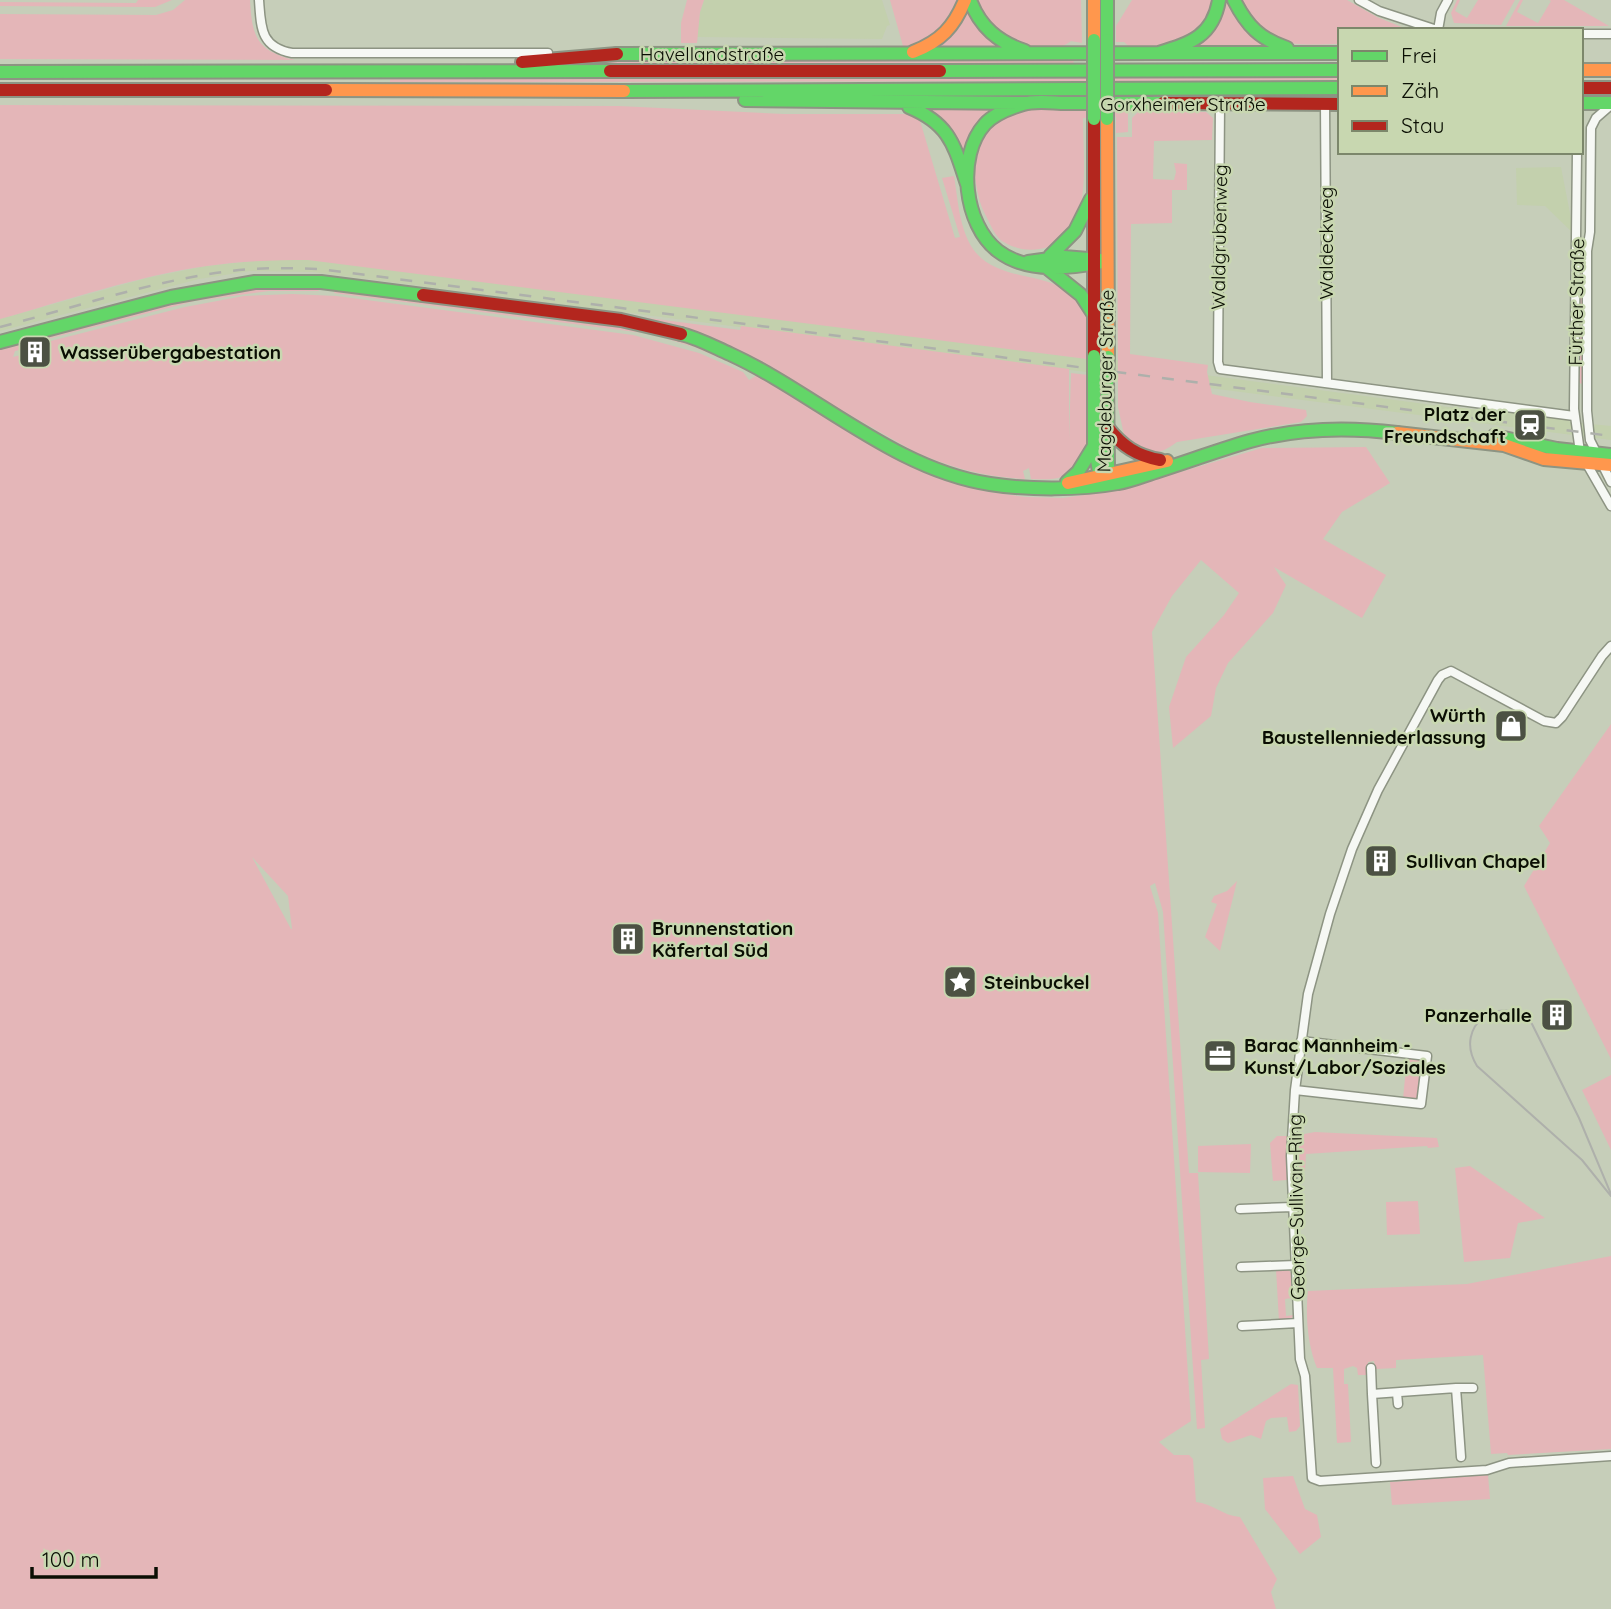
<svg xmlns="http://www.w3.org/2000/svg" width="1611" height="1609" viewBox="0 0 1611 1609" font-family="Quicksand,sans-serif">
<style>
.built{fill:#c3d0ad}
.green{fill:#e4b6b8;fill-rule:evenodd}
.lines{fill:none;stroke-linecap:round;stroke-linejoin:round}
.street-casing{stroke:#8d9483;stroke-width:11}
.fast-casing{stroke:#8d9483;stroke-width:16}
.slow-casing{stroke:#8d9483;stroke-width:16}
.jam-casing{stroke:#8d9483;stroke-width:16}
.street{stroke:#f6f8f4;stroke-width:8}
.fast{stroke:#63d668;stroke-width:12}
.slow{stroke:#ff974d;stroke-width:12}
.jam{stroke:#b3261e;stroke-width:12}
.tram{stroke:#aeb0ab;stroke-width:2}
.rail{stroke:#aeb0ab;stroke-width:2.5;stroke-dasharray:12 12;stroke-linecap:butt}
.fast-bridge-casing{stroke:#8d9483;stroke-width:16;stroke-linecap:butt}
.fast-bridge{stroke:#63d668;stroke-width:12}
.labels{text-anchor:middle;stroke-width:5;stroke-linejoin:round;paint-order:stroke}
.street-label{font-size:19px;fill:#0a0e03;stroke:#c8d7b0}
.poi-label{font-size:19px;font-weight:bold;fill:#0a0e03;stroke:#c8d7b0;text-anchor:start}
</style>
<rect width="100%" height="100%" fill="#c6ceb9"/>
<path class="built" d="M704,0H882L890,25L887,26L882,39L697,37L700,12Z
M1561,167L1574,234L1545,206L1517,205L1516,168Z
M262,260H308L366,266L1087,359L1118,360L1121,364L1448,407L1534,414L1568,419L1570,422L1611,426V440L313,272L250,271L199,279L0,331V319L147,278L206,266Z"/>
<path class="green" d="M138,0H172L155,7L0,6V2L136,3Z
M185,0H250C252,37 257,51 295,60L0,59V14L156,15L173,10Z
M687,0H704L700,12L697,43H681V23Z
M890,0H1081L1082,43L1071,41C1054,55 1025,47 1006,40L1001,28L1003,50H934L903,46Z
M1132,0H1214C1215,46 1165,47 1131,48L1124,42H1116V26Z
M1223,0H1230L1270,46L1190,47Z
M1240,0H1347L1377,17L1409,30H1340V44C1315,44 1276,49 1259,28C1251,20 1246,9 1240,0Z
M1457,0H1460L1455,11L1467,18L1478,0H1515L1501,25L1454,23L1451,13Z
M1520,0H1523L1517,12L1538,23L1551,1L1549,0H1564L1609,26H1506Z
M603,60H1073L1074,63L583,64Z
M1340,78V81L390,82V79Z
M0,105L619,106L784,114H918L955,238L960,237L942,178L954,176C958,200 959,228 973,249C1004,292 1077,261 1088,326C1089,336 1087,348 1087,359L308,260C274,260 241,261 207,266C137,276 68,300 0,319Z
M1004,105L994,112L966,165L923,106Z
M1029,110H1128V132L1116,133V117L1083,118C1083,149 1087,183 1079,213C1074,228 1063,242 1048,247C1032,252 1016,250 1002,241C994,235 990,223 985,214C980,204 978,195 976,184C968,142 986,116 1029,110Z
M1138,112H1206L1213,118L1212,140L1154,141L1153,179L1174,180L1176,172L1174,163L1187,164V190H1172V223L1131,224L1130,354L1208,365L1207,372L1212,394L1250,402L1306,410L1307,416L1301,422L1177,442C1156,458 1149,453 1126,444L1118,407L1117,137H1132V118Z
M1579,260H1585L1584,382L1581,384L1579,382Z
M267,287H316L319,291H269L195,301L39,341L28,348L15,351L13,357L29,353L32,361L42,358L39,344L185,307L244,296L292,294L336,296L633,335L699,353L743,372L749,380L759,374L891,457L934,477L979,490L1025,497L1063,498L1119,490L1262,448L1366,447L1390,483L1342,512L1323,539L1386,575L1362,618L1274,567L1286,585L1273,613L1228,663L1216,688L1211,716L1173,748L1169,707L1186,657L1224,615L1239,593L1201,560L1172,596L1152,632L1189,1173H1198L1209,1359L1201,1360L1205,1428L1197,1429L1163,912L1155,883L1150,886L1158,913L1191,1421L1159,1442L1174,1455H1189L1193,1459L1196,1502C1212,1503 1223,1516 1240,1517L1277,1579L1271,1592L1276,1609H0V347L33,341L36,338C112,317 188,294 267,287ZM252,857L288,896L292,929H291Z
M336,289L488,307L493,310H508L618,324L695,344L741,364L740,367L694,347L651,334L334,293Z
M580,309L740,330L741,326L1069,369V439L1071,373L1088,375C1088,407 1099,465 1058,478C1050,480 1040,479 1031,479L1029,468L1023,471L1025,479C986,477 951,468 915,452L739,352Z
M1611,724V1059L1524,886L1550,843L1539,826Z
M1237,881L1220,951L1205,937L1217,904L1211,902L1214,896L1227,891Z
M1407,1057L1420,1058L1422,1061L1418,1098L1415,1100L1403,1099Z
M1611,1075V1150L1582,1090Z
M1315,1132L1437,1138L1439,1147L1428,1148L1427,1146L1306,1154L1305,1171L1299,1172V1135Z
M1277,1136H1287V1180L1273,1181L1270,1143Z
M1251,1144L1250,1173L1198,1172V1146Z
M1470,1166L1545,1218L1518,1223L1510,1258L1464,1262L1455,1168Z
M1418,1201L1420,1234L1387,1235L1386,1202Z
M1611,1256V1449L1508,1455L1507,1453L1491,1454L1483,1355L1396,1360V1368L1376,1369L1377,1379L1374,1361L1368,1362L1369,1375H1358L1357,1368L1353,1366L1344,1369V1384H1348L1351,1442L1337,1443L1333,1368H1317C1308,1346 1305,1317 1308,1291L1467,1284Z
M1287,1268L1291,1273L1292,1298L1285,1299L1286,1316L1294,1315L1289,1321H1279L1276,1269Z
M1291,1384L1298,1385L1300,1426L1296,1431L1289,1432L1287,1417L1271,1418L1266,1421L1261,1439L1251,1435L1228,1443L1222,1439L1220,1429Z
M1488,1475L1490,1499L1392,1505L1390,1482Z
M1293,1476L1305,1509L1317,1515L1321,1537L1300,1554L1265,1509L1263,1478Z"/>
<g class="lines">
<defs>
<path id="street" d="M259,0C261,27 260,47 292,53H548
M1359,0L1379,11L1437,30
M1438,30L1441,13L1448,0
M1581,34H1611
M1220,104L1218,362L1220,369L1574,416
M1325,104L1327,383
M1611,105L1596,118L1591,128L1590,232L1587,251V411L1590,440L1611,482
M1577,152L1574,409L1580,452L1611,506
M1611,646L1602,656L1562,717L1556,723L1544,721L1451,671L1442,675L1438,680L1378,790L1352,849L1330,914L1308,994L1295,1090L1291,1156L1300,1359L1305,1376L1312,1478L1320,1481L1487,1470L1509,1463L1611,1456
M1295,1090L1421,1104L1427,1056L1301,1041
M1240,1209L1293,1207
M1241,1267L1296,1265
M1242,1326L1298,1323
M1371,1368L1372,1394
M1456,1388H1473
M1397,1393L1398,1404
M1376,1463L1372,1394L1456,1388L1461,1457"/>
<path id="fast" d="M970,0C980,27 998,42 1025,51
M1107,0V40
M1234,0C1247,26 1260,39 1287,48
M1159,53H1340
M617,54L1159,53C1191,43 1213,36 1219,0
M940,71L1340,70
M0,72L610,71
M624,91L1340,88
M745,100L1026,103
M1581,103H1611
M909,107C950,124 954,145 967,184
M1050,256L1075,231L1091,199
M1107,261C1072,268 1028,274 998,251C964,225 956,156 985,124C994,114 1010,108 1023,104C1036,100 1053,103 1066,103C1098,103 1130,103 1163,103
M1028,262L1064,257L1100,260
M1046,267L1081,295L1094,315
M681,334C698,338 714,347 730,354C815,393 895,470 990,484C1029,490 1080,490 1118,483C1131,481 1145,475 1158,471C1189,461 1219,450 1250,441C1298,428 1348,427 1397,433
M0,342L171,297L255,282H321L423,295
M1094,377V444L1101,482
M1494,436L1557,449L1611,455
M1067,482L1078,472L1094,446
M1103,482L1108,467L1107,380"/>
<path id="slow" d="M1094,0V40
M913,52C941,41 954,27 965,0
M1581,70H1611
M326,90L624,91
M1107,119L1108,357
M1397,433L1504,445L1544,459L1611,465
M1068,483L1167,461"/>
<path id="jam" d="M522,62L617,54
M610,71H940
M1581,88H1611
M0,90H326
M1163,103L1340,104
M1094,119V356
M423,295L621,320L681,334
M1108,428C1122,446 1137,456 1160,460"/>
</defs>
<use href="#street" class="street-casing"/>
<use href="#fast" class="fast-casing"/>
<use href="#slow" class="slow-casing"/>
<use href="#jam" class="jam-casing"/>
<use href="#street" class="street"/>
<use href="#fast" class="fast"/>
<use href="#slow" class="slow"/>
<use href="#jam" class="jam"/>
<path class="tram" d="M1611,1194L1579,1118L1532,1024C1501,990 1452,1026 1477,1066L1582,1160L1611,1196"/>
<path class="rail" d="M0,327C73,308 148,282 223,272C256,267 288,268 320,269L1611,436"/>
<defs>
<path id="fast-bridge" d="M1094,40V119
M1107,40V119
M1094,356V377
M1107,380L1108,357"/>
</defs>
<use href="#fast-bridge" class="fast-bridge-casing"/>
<use href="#fast-bridge" class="fast-bridge"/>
</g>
<defs>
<symbol id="building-square" viewBox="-11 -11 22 22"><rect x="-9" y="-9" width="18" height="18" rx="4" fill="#4c5143" stroke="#c8d7b0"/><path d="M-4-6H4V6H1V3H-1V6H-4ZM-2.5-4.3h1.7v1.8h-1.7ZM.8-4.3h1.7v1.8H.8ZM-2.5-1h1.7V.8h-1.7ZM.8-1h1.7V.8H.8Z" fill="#fff"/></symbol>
<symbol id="station-square" viewBox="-11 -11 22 22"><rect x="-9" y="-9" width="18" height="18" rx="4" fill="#4c5143" stroke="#c8d7b0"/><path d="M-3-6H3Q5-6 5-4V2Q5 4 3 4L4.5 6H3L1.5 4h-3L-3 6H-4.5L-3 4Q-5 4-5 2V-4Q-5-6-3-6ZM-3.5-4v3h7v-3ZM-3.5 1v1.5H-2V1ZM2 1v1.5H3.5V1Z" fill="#fff"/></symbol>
<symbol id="shop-square" viewBox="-11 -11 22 22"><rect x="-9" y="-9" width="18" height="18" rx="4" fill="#4c5143" stroke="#c8d7b0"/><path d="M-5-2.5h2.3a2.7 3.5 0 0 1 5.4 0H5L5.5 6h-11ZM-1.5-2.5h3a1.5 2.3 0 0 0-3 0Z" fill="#fff"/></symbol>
<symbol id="sight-square" viewBox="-11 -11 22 22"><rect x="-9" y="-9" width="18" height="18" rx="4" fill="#4c5143" stroke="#c8d7b0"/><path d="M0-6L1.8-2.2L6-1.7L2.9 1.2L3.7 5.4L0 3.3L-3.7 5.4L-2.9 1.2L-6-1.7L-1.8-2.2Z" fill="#fff"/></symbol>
<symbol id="office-square" viewBox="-11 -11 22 22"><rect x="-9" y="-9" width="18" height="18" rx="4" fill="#4c5143" stroke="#c8d7b0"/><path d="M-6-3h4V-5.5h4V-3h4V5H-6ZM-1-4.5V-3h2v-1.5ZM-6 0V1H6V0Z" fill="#fff"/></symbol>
</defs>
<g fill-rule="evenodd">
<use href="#building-square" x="16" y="333" width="38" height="38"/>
<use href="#station-square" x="1511" y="406" width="38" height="38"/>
<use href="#shop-square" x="1492" y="707" width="38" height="38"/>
<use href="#building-square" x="1362" y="842" width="38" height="38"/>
<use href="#building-square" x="609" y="920" width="38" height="38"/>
<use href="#sight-square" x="941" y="963" width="38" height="38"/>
<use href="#building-square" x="1538" y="996" width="38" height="38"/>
<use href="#office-square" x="1201" y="1037" width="38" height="38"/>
</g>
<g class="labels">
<g class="street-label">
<text x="712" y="61">Havellandstraße</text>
<text x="1183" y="111">Gorxheimer Straße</text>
<text transform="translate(1219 237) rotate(-89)" y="7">Waldgrubenweg</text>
<text transform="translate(1326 243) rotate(-90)" y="7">Waldeckweg</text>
<text transform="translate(1576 302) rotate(-89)" y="7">Fürther Straße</text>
<text transform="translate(1105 381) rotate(-89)" y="7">Magdeburger Straße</text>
<text transform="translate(1296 1207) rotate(-91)" y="7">George-Sullivan-Ring</text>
</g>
<g class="poi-label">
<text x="60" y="359">Wasserübergabestation</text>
<text x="1506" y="421" text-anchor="end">Platz der<tspan x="1506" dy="22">Freundschaft</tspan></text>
<text x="1486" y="722" text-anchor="end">Würth<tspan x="1486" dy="22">Baustellenniederlassung</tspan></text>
<text x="1406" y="868">Sullivan Chapel</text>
<text x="652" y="935">Brunnenstation<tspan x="652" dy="22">Käfertal Süd</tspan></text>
<text x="984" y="989">Steinbuckel</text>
<text x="1532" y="1022" text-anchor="end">Panzerhalle</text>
<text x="1244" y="1052">Barac Mannheim -<tspan x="1244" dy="22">Kunst/Labor/Soziales</tspan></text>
</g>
</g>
<rect x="1338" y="28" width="245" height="126" fill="#c8d7b0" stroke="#7c876b" stroke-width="2"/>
<rect x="1352" y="51" width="35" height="10" fill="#63d668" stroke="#7c876b" stroke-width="2"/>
<text x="1401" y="63" font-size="21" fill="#0a0e03">Frei</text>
<rect x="1352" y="86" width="35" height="10" fill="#ff974d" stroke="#7c876b" stroke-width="2"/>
<text x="1401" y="98" font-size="21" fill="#0a0e03">Zäh</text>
<rect x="1352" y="121" width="35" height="10" fill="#b3261e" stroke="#7c876b" stroke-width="2"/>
<text x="1401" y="133" font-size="21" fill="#0a0e03">Stau</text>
<path d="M32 1567v10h124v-10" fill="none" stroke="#0a0e03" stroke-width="3.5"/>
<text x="42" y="1567" font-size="21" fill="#0a0e03" stroke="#c8d7b0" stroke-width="5" paint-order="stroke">100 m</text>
</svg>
